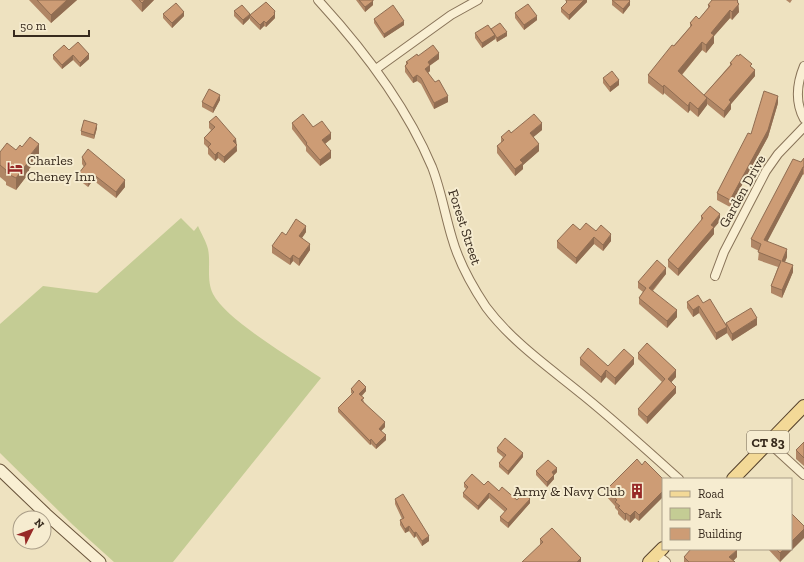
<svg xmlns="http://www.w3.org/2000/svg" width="804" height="562" viewBox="0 0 804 562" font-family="'Zilla Slab',serif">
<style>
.green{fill:#c4cc94}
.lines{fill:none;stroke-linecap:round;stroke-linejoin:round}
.street-casing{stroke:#887358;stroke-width:10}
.secondary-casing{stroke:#69543b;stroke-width:13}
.primary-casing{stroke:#55412c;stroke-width:14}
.street{stroke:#f9efd3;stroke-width:8}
.secondary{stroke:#f9efd3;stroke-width:11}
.primary{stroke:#f3d997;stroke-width:12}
.wall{fill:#b08665}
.shaded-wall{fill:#906d52}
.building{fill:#cd9c75;stroke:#906d52}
.labels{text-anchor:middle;stroke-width:4;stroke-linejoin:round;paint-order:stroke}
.shield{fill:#f6ecd0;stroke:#706453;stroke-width:1}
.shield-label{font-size:13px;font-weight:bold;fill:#372a1d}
.poi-label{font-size:14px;fill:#372a1d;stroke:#f6ecd0;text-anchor:start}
.street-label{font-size:14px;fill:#372a1d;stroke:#f6ecd0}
</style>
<rect width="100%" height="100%" fill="#eee2c0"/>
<path class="green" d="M181,218L194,231L198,226C201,233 206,241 208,249C211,263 206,280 213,294C226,320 295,360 321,378L173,562H114L73,525L0,453V324L43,286L97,293Z"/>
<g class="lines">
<defs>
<path id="street" d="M318,0C363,49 406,105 432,167C441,190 445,215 452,238C459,263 472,286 486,307C512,342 550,368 584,396C616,422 648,451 679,479
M804,66C797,83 795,102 804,119
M376,69L451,15L478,0
M715,276L724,252L766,171L778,154L804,127
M768,442L804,475
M657,555L666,562"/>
<path id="secondary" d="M0,470L46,514L100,562"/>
<path id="primary" d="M733,479L804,406
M649,562L663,548"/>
</defs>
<use href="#street" class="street-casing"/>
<use href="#secondary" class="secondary-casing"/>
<use href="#primary" class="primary-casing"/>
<use href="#street" class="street"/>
<use href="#secondary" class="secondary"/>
<use href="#primary" class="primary"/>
</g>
<path class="wall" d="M29,0H77L51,23Z
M131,0H154L142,12Z
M356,0H373V5L365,12Z
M587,0V2L569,20L561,12V8L566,4V1Z
M612,0H629L630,5L623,14L612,5Z
M786,0H792L790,3Z
M738,1L739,12L732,20L730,18L714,36V43L706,53L702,50L682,75L704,95L730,65V63L752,67L755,76L731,104V109L724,118L707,104V105L698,117L690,110L688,113L664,93L663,95L648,83V75L690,27V23L699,19L708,8V5Z
M234,11L250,18L243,25L234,16Z
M515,13L537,20L524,30L515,18Z
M163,14L184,16L172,28L163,18Z
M250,15H275V18L266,27L264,26L260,30L250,20Z
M374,19L404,25L384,38L374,23Z
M491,30L507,36L497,42L495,38V39L482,48L475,38V33Z
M69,50L89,59L80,67L73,60L62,69L53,59V55Z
M418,56L439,59L430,65V71L428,73L448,102L434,109L421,84L417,81L413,83L405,72V66L406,64V62Z
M603,78L619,85L610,92L603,83Z
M220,100L213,113L202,107V102Z
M778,103L768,137L730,207L717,200V193L751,134Z
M209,122L236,139L237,151L224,163L218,158L215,161L208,154V148L204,144V138L211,130L209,128Z
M292,123L313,127L331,139L325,144L331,158L320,166L306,151V147L292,129Z
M97,128L94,139L81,135V131Z
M542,130L533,137L539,151L523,165V169L515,176L497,153V146L501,143V137L511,133Z
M22,147L39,157L29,169V173L16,190L6,185V182L0,177V152L16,150Z
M82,157L125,187L116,198L93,180L88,187L79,180V173L84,167L82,164Z
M804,158V175L803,174L767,241L787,257L785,262L793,272L782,298L771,293V286L778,267L758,260L759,251L751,247V239L801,162Z
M701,216L720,221L714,228V234L678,276L668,267V260L701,221Z
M580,230L596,231L611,241L603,251L594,244L576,264L557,248V241Z
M306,232L302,238L310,250L299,266L293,261L290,265L272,253V246L286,235Z
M666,274L653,291L677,317L667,328L639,304V298L643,292L638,288V282Z
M687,302L703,303L726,324L757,325L732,341L727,333L716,340L699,313L693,317L687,308Z
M638,353L676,377L671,382L676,393L647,424L638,415V409L662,382L638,359Z
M580,358L608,366L634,364L615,385L606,377L601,383L580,365Z
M351,389L366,391L362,396L364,402L385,427L381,431L386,440L376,449L371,444L370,445L338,412V408L352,394L351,393Z
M804,442V466L796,459V450Z
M497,448L523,457L508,475L499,467V463L503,457L497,452Z
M642,465L639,521L635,518L630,523L626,519L625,521L618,514V511L615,508V506L606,496V490Z
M536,471L557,472L554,475V479L547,487L536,475Z
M464,483L484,485L499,491L517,500L530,503L508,528L500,521V517L505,512L489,498L478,510L463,497V493L466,489L464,487Z
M395,499L429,541L422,546L416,536L414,538L409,531L405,533L400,525V520L402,519L395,504Z
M540,539L581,562L540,545Z
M768,549H791L780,562Z
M684,557H737L733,561L735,562H684Z"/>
<path class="shaded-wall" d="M67,0H77L51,23V15Z
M145,0H154L142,12V3Z
M584,0H587V2L569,20V15Z
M373,1V5L365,12V7Z
M630,1V5L623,14V9Z
M738,1L739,12L732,20V12Z
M730,10V18L714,36V43L706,53V45L711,33Z
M275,11V18L266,27V23Z
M184,12V16L172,28V23Z
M250,14V18L243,25V20Z
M537,16V20L524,30V25Z
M264,21V26L260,30V25Z
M404,21V25L384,38V34Z
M507,32V36L497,42V38Z
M495,35V39L482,48V43Z
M702,42V50L678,79V71Z
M439,53V59L428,67V62Z
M89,54V59L80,67V63Z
M73,55V60L62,69V65Z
M430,65V71L425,75V69Z
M755,70V76L731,104V109L724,118V111L729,100Z
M417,75V81L413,83V78Z
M619,80V85L610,92V87Z
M664,85V93L663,95V87Z
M220,95V100L213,113V108Z
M448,96V102L434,109V103Z
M778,96V103L768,137L730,207V200Z
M707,98V105L698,117V109Z
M690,102V110L688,113V106Z
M542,123V130L530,140V133Z
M97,124V128L94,139V135Z
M331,133V139L322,146V140Z
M236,139L237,151L224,163V157L233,141Z
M39,144V157L29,169V173L16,190V178L27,159Z
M539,144V151L523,165V169L515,176V169L520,160Z
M331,151V158L320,166V160Z
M218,152V158L215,161V155Z
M803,167V174L764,248V240Z
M93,174V180L88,187V180Z
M125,180V187L116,198V192Z
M720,214V221L714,228V234L678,276V269L711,225Z
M306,226V232L299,242V236Z
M611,234V241L603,251V245Z
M594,237V244L576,264V258Z
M310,244V250L299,266V259Z
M787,249V257L782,268V261Z
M293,255V261L290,265V259Z
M793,265V272L782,298V290Z
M666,268V274L649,294V288Z
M699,306V313L693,317V310Z
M677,310V317L667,328V321Z
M757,318V325L732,341V334Z
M727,327V333L716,340V333Z
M634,358V364L615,385V378Z
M606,370V377L601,383V377Z
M676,370V377L668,386V379Z
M366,387V391L359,398V394Z
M676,387V393L647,424V417Z
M385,422V427L379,433V429Z
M386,435V440L376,449V445Z
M371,439V444L370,445V441Z
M523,453V457L508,475V471Z
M557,468V472L552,477V472Z
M554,475V479L547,487V482Z
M663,491V497L639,521V515Z
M489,493V498L478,510V506Z
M530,499V503L508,528V523Z
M635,511V518L630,523V516Z
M626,513V519L625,521V514Z
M409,526V531L405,533V529Z
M804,529V538L780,562V553L784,549H791V542Z
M416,532V536L414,538V533Z
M429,536V541L422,546V541Z
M737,550V557L732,562L729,557Z
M581,558V562H577Z"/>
<path class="building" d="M37,0H67L51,15Z
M139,0H145L142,3Z
M359,0H373V1L365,7Z
M566,0H584L569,15L561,8L567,2L566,1Z
M612,0H629L630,1L623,9Z
M712,0H737L738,1L737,2L739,4L732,12L730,10L711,33L714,35L706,45L702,42L678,71L707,98L698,109L690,102L688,106L664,85L663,87L648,75L672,45L674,46L692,25L690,23L696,16L699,19L710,6L708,5Z
M266,2L275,11L274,13L275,14L266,23L264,21L260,25L250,15Z
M176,3L184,12L172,23L163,14Z
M528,4L537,16L524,25L515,13Z
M242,5L250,14L243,20L234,11Z
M393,5L404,21L384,34L374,19Z
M500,23L507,32L497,38L491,29Z
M488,25L495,35L482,43L475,33Z
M78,42L89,54L80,63L73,55L62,65L53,55L64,45L69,50Z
M433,45L439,53L428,62L430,65L425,69L435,82L439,80L448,96L434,103L421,78L417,75L413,78L405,66L408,63L406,62L417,54L418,56Z
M740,54L752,64L750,66L755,70L729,100L731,102L724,111L704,95L732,64L730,63L737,55L739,56Z
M612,71L619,80L610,87L603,78Z
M209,89L220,95L213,108L202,102Z
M764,91L778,96L768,130L730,200L717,193L748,133L751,134Z
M303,114L313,127L322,121L331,133L322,140L331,151L320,160L306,144L307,143L292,123Z
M534,114L542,123L530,133L539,144L520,160L523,163L515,169L497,146L504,140L501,137L509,130L511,133Z
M216,116L236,139L233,141L237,145L224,157L218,152L215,155L208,147L211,144L204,138L215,127L209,122Z
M84,120L97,124L94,135L81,131Z
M30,137L39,144L27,159L29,161L16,178L6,173V170L0,165V152L7,143L16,150L20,145L22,147Z
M88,149L125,180L116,192L93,174L88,180L79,173L86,164L82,157Z
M804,158V167H803L764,240L787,249L782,261L793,265L782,290L771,286L781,261L758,252L761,244L751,239L793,159L801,162Z
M710,206L720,214L711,225L714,227L678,269L668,260L703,218L701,216Z
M296,219L306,226L299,236L310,244L299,259L293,255L290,259L272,246L282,232L286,235Z
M586,223L596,231L601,225L611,234L603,245L594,237L576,258L557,241L573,224L580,230Z
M657,260L666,268L649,288L677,310L667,321L639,298L646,288L638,282Z
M698,295L703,303L710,299L727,327L716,333L699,306L693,310L687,302Z
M751,308L757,318L732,334L726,323Z
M647,343L676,370L668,379L676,387L647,417L638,409L665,379L638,353Z
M588,348L608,366L624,349L634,358L615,378L606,370L601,377L580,358Z
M359,380L366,387L359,394L364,398L361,400L385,422L379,429L386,435L376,445L371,439L370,441L338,408L354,392L351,389Z
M505,438L523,453L508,471L499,463L506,455L497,448Z
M804,442V458L796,450Z
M637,459L642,465L645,461L663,479V491L639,515L635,511L630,516L626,513L625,514L618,507L620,506L615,502L617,500L606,490Z
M548,460L557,468L552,472L554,475L547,482L536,471Z
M472,474L484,485L488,481L499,491L502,487L517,500L523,493L530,499L508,523L500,517L507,509L489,493L478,506L463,493L468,487L464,483Z
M403,494L429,536L422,541L416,532L414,533L409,526L405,529L400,520L404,518L395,499Z
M791,513L804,526V529L791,542Z
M552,528L581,558L577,562H522L543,542L540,539Z
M691,549H736L737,550L729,557L735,562H689L684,557Z
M776,549H784L780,553Z"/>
<defs>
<symbol id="hotel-bare" viewBox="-9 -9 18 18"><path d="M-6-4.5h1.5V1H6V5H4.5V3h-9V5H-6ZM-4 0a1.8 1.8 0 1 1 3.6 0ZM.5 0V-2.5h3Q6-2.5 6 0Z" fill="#972927" stroke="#f6ecd0" stroke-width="2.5" paint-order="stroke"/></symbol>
<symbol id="building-bare" viewBox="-9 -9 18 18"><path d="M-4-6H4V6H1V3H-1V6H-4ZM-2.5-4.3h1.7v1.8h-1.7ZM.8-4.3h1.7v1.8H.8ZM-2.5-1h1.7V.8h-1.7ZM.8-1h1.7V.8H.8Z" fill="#972927" stroke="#f6ecd0" stroke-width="2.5" paint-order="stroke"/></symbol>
</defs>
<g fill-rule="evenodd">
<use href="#hotel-bare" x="4" y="157" width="22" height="22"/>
<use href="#building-bare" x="626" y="480" width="22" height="22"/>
</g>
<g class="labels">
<rect class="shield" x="747" y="431" width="42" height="22" rx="3"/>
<g class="shield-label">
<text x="768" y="447">CT 83</text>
</g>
<g class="poi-label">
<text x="27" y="165">Charles<tspan x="27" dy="16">Cheney Inn</tspan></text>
<text x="625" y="496" text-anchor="end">Army &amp; Navy Club</text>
</g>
<g class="street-label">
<text transform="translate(742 191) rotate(-61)" y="5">Garden Drive</text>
<text transform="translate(465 227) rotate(72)" y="5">Forest Street</text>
</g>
</g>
<rect x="662" y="478" width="130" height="72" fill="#f6ecd0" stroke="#aa9e88"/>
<rect x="670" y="491" width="20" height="6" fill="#f3d997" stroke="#aa9e88"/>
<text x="698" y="498" font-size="12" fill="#372a1d">Road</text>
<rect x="670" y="508" width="20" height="12" fill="#c4cc94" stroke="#aa9e88"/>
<text x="698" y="518" font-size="12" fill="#372a1d">Park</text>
<rect x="670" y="528" width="20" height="12" fill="#cd9c75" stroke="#aa9e88"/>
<text x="698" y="538" font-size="12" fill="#372a1d">Building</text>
<g transform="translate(32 530) rotate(48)"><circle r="19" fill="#f6ecd0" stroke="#aa9e88"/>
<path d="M0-3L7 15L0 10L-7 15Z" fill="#972927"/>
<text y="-6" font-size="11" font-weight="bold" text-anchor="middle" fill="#372a1d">N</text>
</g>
<path d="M14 30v6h75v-6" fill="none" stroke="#372a1d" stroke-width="2"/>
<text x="20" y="30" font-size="12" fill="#372a1d" stroke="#f6ecd0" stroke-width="3" paint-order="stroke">50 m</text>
</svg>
